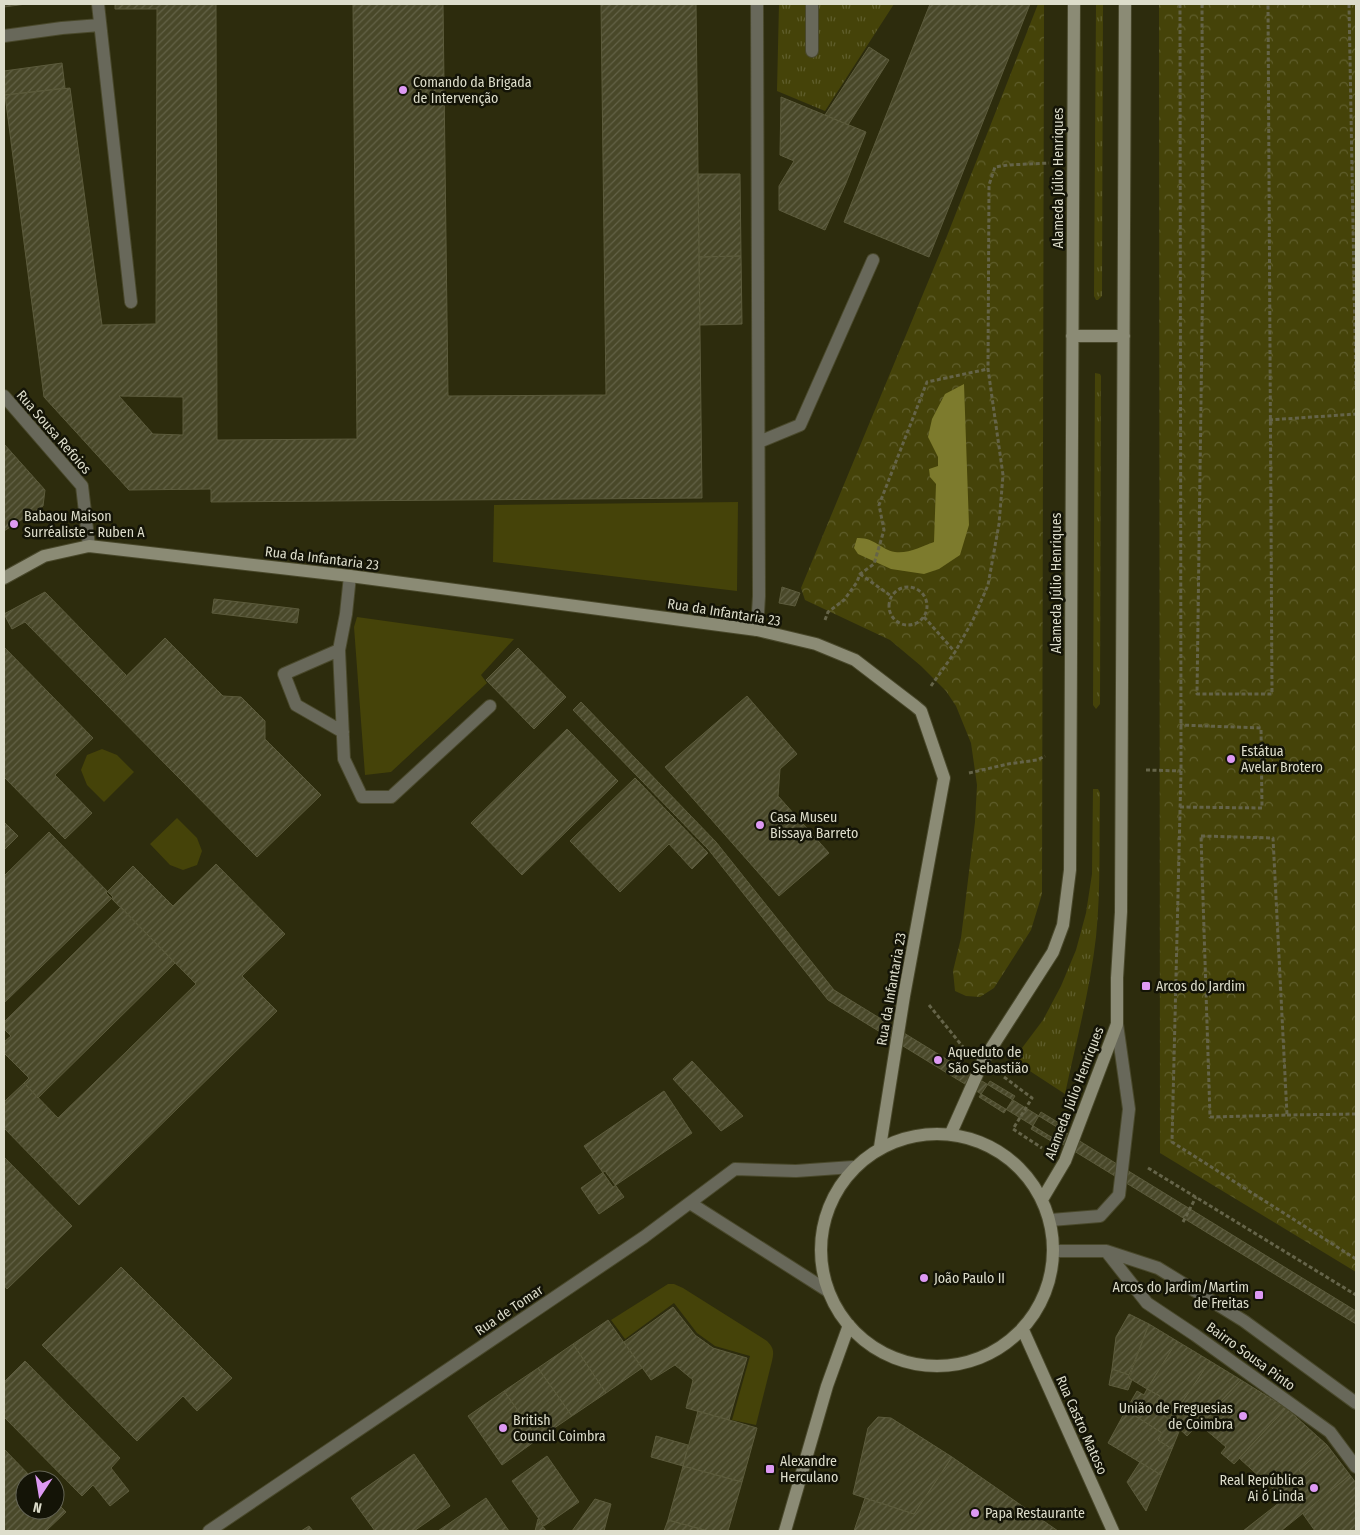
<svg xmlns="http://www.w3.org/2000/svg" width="1360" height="1535" viewBox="0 0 1360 1535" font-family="'Fira Sans Condensed',sans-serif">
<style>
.grass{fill:url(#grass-tufts)}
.park{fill:url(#park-crowns)}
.garden{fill:#454309}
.water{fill:#7d7b2d}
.building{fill:url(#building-hatch);stroke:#5c5b3c;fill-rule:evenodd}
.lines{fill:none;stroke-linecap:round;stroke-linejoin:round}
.service-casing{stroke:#49482b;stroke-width:14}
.minor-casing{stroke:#49482b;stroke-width:14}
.secondary-casing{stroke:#49482b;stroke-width:14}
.path{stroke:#656449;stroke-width:3;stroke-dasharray:4 2.5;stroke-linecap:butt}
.service{stroke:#68685a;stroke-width:12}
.minor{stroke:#68685a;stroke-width:12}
.secondary{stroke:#8b8b75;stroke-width:12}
.poi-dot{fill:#dd99f3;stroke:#141407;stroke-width:2}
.labels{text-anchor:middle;stroke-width:5;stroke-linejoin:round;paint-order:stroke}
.poi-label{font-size:14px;fill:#ddddcb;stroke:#141407;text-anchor:start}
.street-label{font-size:14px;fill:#ddddcb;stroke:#141407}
</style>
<defs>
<pattern id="grass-tufts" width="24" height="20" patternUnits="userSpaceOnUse" patternTransform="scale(1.25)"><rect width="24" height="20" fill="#454309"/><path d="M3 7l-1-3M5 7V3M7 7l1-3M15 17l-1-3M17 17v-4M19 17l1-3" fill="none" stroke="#5f5e2c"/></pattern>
<pattern id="park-crowns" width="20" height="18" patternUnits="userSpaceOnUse" patternTransform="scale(1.25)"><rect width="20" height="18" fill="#454309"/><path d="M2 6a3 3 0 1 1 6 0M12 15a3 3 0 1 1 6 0" fill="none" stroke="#5f5e2c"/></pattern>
<pattern id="building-hatch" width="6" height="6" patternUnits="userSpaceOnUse" patternTransform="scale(1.25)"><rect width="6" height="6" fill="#494829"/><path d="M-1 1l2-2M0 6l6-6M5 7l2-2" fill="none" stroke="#636247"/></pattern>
</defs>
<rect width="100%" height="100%" fill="#2d2c0d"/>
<path class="grass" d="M779,4H894L825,111L777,91Z
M1096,4H1103L1102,296L1098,300H1096L1094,296Z
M1095,373L1100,374L1101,376L1100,704L1096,709L1093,705Z
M1093,789H1098L1100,793C1099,841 1101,889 1096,937C1090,990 1076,1042 1065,1094L1013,1060L1043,1020L1061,986L1076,950L1086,913L1092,874Z"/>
<path class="park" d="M1038,4H1044L1042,894L1031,930L994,988L980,997L966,996L955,991L953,971L961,938L975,822L977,785L971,743L956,706L946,691L921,666L890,640L805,600L801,588L945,241Z
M1159,4H1356V1272L1160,1153Z"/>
<path class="garden" d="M738,502L737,591L493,562L494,505Z
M357,617L514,639L481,675L487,683L391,772L365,775L354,627Z
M102,749L117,755L134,772L104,802L87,785L81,770L87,755Z
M177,818L197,838L202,851L197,865L183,870L170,865L150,844Z
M668,1284H674L683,1288L767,1341C774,1348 774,1352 772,1361L756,1425L732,1420L750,1356L715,1346L697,1333L674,1303L625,1339L611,1320Z"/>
<path class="water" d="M964,384L969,525L960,555L939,569L924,574L891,569L858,554L854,548L857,538C874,537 880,549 895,552C908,554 923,546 934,542L936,484L930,477L929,469L938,466V457L928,437L932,419L945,394Z"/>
<path class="building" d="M4,4H26L4,7Z
M115,4H216L217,440L357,439L353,4H443L448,396L606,395L601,4H696L702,498L211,502V489L129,490L44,397L5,95L70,88L102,325L156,324L157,9H115ZM119,396L183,397V435L153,434Z
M930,4H1030L929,257L844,222Z
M869,47L889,60L848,125L825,115Z
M62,63L65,88L5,95L4,71Z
M781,97L866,132L846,183L825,230L779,210V186L794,161L780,155Z
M698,174H740L741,256L699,257Z
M741,256L742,324L700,325L699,257Z
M4,444L45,490L43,506L4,531Z
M782,587L800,593L795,606L779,603Z
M45,592L126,675L102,700L25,622L12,629L4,614Z
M214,599L299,609L297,623L212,613Z
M165,638L223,696L241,697L265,721V739L321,795L257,857L102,700Z
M4,647L93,738L55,775L92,813L65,839L4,777Z
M518,648L566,697L534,729L486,680Z
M747,696L797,754L780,769L778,796L829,853L779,896L665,767Z
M581,702L716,842L834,990L1356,1311V1324L828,1000L708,849L573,710Z
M567,729L618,781L522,875L471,823Z
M635,778L708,853L692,869L669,844L620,892L570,841Z
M4,822L18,836L4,850Z
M49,832L113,897L4,1003V876Z
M216,864L285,934L242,976L277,1011L79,1205L4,1128V1102L24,1083L58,1118L196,984L106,893L133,866L173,906Z
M121,907L175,963L38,1098L24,1083L29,1078L4,1053V1042L11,1036L4,1029V1022Z
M692,1061L743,1116L721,1131L673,1079Z
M990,1081L1015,1096L1004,1113L979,1097Z
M664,1091L692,1133L613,1187L584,1146Z
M1041,1112L1064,1126L1056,1144L1031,1129Z
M4,1157L72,1226L7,1289L4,1285Z
M605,1171L624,1197L599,1214L581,1188Z
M121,1267L232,1378L197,1411L183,1396L137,1441L42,1345Z
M673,1307L695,1335L713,1348L747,1358L729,1420L686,1408L693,1380L675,1365L651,1380L624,1342Z
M1129,1314L1149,1324L1129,1375L1112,1369L1116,1337Z
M608,1320L642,1368L606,1393L573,1344Z
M1149,1324L1177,1341L1147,1389L1129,1378Z
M1177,1341L1210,1361L1170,1420L1152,1406L1160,1396L1147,1389Z
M573,1344L606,1393L572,1416L538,1368Z
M25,1361L120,1458L111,1468L129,1491L110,1506L93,1485L82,1496L4,1417V1382Z
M1210,1361L1241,1380L1187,1436L1170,1420Z
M538,1368L572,1416L538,1439L504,1391Z
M1112,1369L1129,1375V1378L1132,1380L1128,1390L1109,1385Z
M1241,1380L1286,1408L1234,1464L1221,1453L1226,1447L1199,1424Z
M1147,1389L1160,1396L1152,1406L1180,1429L1172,1449L1158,1440L1162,1433L1126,1410L1137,1391L1144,1395Z
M504,1391L538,1439L502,1465L468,1416Z
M1286,1408L1327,1445L1299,1470L1305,1477L1284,1499L1239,1458Z
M1126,1410L1162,1433L1158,1440L1172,1449L1161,1475L1108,1443Z
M698,1411L757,1428L742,1482L683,1466Z
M878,1417L891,1418L952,1457L914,1514L853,1494L868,1428Z
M656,1436L688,1445L683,1466L651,1457Z
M1327,1445L1350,1475L1281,1531H1243L1284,1499L1305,1477L1299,1470Z
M4,1449L34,1480H25V1510H55V1501L66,1512L46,1531H4Z
M414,1454L450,1506L414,1531H375L351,1498Z
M547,1456L579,1502L544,1526L512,1481Z
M952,1457L1058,1531H854L865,1498L914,1514Z
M1140,1462L1161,1475L1146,1511L1127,1482Z
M683,1466L742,1482L728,1531H708L668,1520Z
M1350,1475L1356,1483V1531H1315L1303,1514Z
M486,1498L509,1531H438Z
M595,1499L611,1504L604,1531H572Z
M538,1519L546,1531H547H535Z
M668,1520L708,1531H664Z
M309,1526L313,1531H301Z"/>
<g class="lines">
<defs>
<path id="service" d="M98,4L131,302
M757,4L759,596L757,630
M812,4V51
M4,36L62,28L100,25
M759,442L800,425L873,260
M350,576L346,614L339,650L344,759L362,797H391L490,706
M339,650L284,674L296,705L343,732
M1051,1220L1100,1216L1119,1195L1129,1109L1117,1024"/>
<path id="minor" d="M4,396L82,486L89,546
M690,1203L828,1291
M1055,1251H1106L1158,1268L1244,1321L1356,1403
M1106,1251L1147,1303L1195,1335L1330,1432L1356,1467
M209,1531L644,1237L735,1169L796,1171L853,1167"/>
<path id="secondary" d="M1072,336H1124
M4,578L44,556L89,546L350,576L757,630L816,644L855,660L915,706L921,711L944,778L904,996L880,1147
M951,1133L983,1061L1053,952L1063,925L1070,870L1074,4
M821 1250a116 116 0 1 1 232 0a116 116 0 1 1-232 0Z
M1043,1198L1065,1161L1117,1024V978L1121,912L1125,4
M1023,1330L1113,1531
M785,1531L827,1386L849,1325"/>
</defs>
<use href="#service" class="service-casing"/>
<use href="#minor" class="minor-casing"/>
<use href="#secondary" class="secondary-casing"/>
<path class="path" d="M1180,4L1181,771L1172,1142L1356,1259
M1202,4L1203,255L1197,694H1272L1268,4
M1349,4L1356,389
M1269,420L1356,414
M860,574L891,596
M889 606a19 19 0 1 1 38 0a19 19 0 1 1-38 0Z
M924,617L955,652
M825,620L828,612L844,600L857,582L860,574L874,564L884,530L879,505L927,382L988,369
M931,686L955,652L973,620L988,585L999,524L1003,475L988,369L989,185L995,167L1008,165L1049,163
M1146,770L1181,771
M969,773L1008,764L1037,760L1045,756
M1180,807L1262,808L1261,728L1180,725
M1201,836L1273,838L1287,1115L1210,1117Z
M929,1005L963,1047
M1004,1077L1032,1098L1013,1129L1042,1148
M1287,1115L1356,1114
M1148,1168L1356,1295
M1183,1222L1196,1197"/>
<use href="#service" class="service"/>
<use href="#minor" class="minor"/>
<use href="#secondary" class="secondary"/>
</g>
<g class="poi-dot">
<circle cx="403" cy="90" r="5"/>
<circle cx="14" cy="524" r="5"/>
<circle cx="1231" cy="759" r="5"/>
<circle cx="760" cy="825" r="5"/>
<rect x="1141" y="981" width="10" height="10" rx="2.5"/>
<circle cx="938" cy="1060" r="5"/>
<circle cx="924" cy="1278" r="5"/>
<rect x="1254" y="1290" width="10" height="10" rx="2.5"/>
<circle cx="1243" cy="1416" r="5"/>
<circle cx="503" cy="1428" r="5"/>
<rect x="765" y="1464" width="10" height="10" rx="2.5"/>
<circle cx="1314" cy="1488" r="5"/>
<circle cx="975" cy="1513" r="5"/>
</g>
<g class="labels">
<g class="poi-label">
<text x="413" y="87">Comando da Brigada<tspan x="413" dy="16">de Intervenção</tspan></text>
<text x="24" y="521">Babaou Maison<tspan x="24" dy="16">Surréaliste - Ruben A</tspan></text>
<text x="1241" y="756">Estátua<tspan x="1241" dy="16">Avelar Brotero</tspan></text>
<text x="770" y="822">Casa Museu<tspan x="770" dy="16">Bissaya Barreto</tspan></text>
<text x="1156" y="991">Arcos do Jardim</text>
<text x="948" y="1057">Aqueduto de<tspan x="948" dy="16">São Sebastião</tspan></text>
<text x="934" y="1283">João Paulo II</text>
<text x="1249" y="1292" text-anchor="end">Arcos do Jardim/Martim<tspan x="1249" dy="16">de Freitas</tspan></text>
<text x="1233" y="1413" text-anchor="end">União de Freguesias<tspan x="1233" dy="16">de Coimbra</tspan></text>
<text x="513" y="1425">British<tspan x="513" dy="16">Council Coimbra</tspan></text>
<text x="780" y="1466">Alexandre<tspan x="780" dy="16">Herculano</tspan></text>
<text x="1304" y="1485" text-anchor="end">Real República<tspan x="1304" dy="16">Ai ó Linda</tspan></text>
<text x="985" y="1518">Papa Restaurante</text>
</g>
<g class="street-label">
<text transform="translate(1058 178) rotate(-90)" y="5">Alameda Júlio Henriques</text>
<text transform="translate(54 432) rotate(49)" y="5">Rua Sousa Refoios</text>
<text transform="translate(322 558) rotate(7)" y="5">Rua da Infantaria 23</text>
<text transform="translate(1056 583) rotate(-90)" y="5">Alameda Júlio Henriques</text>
<text transform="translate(724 612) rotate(9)" y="5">Rua da Infantaria 23</text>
<text transform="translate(891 989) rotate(-80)" y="5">Rua da Infantaria 23</text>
<text transform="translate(1074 1093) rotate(-69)" y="5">Alameda Júlio Henriques</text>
<text transform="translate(509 1310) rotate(-34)" y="5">Rua de Tomar</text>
<text transform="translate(1251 1356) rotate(36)" y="5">Bairro Sousa Pinto</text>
<text transform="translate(1082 1425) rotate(66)" y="5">Rua Castro Matoso</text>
</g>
</g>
<rect width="1360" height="1535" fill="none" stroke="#ddddcb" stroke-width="10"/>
<g transform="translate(40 1495) rotate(192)"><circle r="24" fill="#141407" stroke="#646455"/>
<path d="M0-4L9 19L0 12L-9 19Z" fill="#dd99f3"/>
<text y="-8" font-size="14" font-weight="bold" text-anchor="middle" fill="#ddddcb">N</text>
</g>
</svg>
